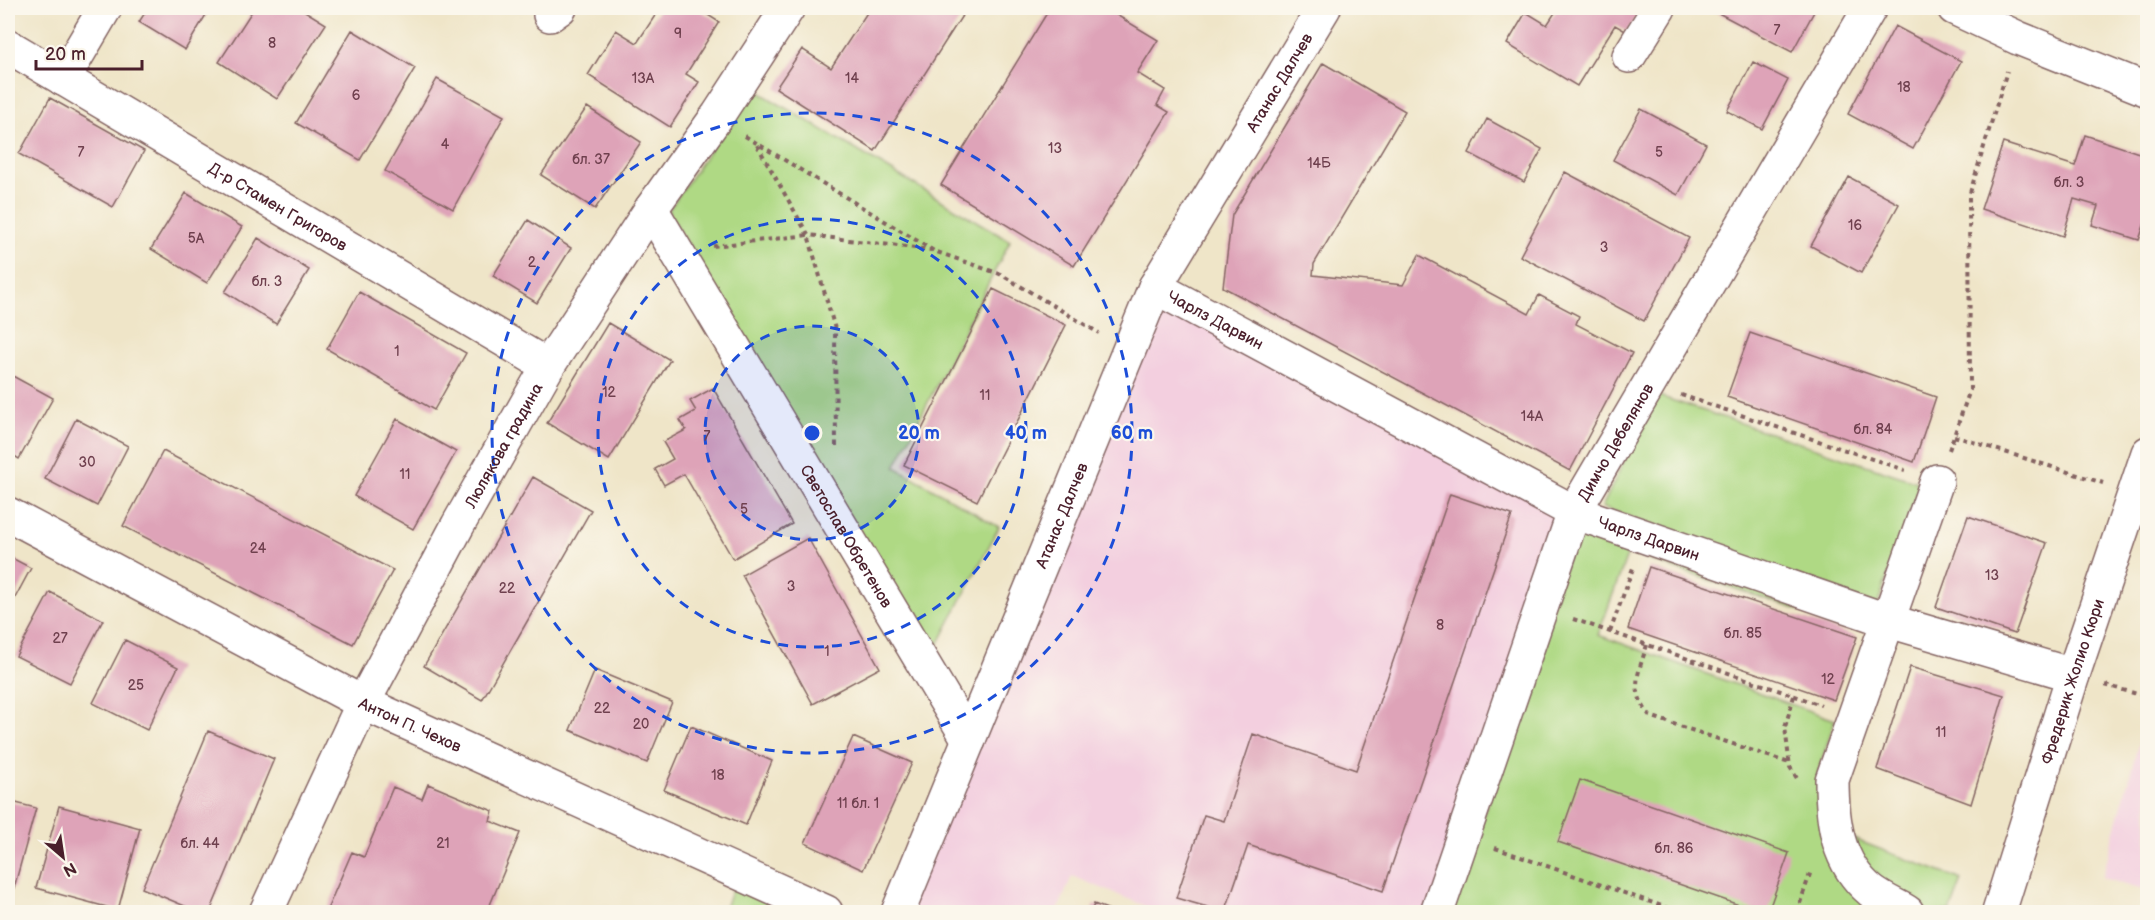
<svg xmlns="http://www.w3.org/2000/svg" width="2155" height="920" viewBox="0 0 2155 920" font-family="'Balsamiq Sans',sans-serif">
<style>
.built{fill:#f3cfdf}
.green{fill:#afd984;stroke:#7c7c58;stroke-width:1.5}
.building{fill:#dea3b8}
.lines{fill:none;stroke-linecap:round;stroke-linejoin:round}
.minor-casing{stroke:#846462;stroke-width:36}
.path{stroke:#846462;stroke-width:4;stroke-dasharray:4.5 4.5;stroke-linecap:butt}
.minor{stroke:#fff;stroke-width:33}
.ring{fill:none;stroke:#1d4ed8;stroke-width:3;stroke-dasharray:10 8}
.labels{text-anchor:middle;stroke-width:4.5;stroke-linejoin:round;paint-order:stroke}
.number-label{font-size:14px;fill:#6f404e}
.street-label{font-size:16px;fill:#4a1f2b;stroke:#fbf7ec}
.centre{fill:#1d4ed8;stroke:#fbf7ec;stroke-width:3}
.ring-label{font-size:18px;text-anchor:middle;font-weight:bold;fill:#1d4ed8;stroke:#fbf7ec;stroke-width:4.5;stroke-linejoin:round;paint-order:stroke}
</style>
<rect width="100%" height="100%" fill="#fbf7ec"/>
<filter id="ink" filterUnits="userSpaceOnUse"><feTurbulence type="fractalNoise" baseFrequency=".0167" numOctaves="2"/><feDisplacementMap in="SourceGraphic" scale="12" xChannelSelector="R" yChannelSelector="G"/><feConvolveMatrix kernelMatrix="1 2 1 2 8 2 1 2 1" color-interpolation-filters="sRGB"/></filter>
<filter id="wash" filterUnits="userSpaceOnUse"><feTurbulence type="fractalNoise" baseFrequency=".008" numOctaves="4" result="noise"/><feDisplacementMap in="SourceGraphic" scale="24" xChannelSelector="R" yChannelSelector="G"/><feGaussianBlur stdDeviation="1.35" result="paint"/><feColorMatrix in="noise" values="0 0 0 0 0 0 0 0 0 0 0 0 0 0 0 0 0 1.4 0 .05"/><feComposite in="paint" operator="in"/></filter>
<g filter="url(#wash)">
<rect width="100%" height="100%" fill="#efe5c8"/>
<path class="built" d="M1155,287L1574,512L1437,912H1160L1072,876L1057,912H898Z
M2143,727L2148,728L2147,890L2102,878Z"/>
<path class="green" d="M752,88L1010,241L895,467L999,527L931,658L668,211Z
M1656,395L1920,483L1877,606L1602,507Z
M1579,521L1862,619L1858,630L1628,553L1598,635L1835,720L1818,772L1853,839L1962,880L1950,912H1452Z
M739,873L826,912H723Z"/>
<g id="blocks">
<path class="building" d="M148,8H210L185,50L139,22Z
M254,8H300L326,24L277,99L219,62Z
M660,8H697L719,22L686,74L699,82L670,127L588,75L616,30L637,43Z
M870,8H967L875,151L776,88L802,49L831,68Z
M1050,8H1105L1158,40L1137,73L1165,90L1157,105L1169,112L1074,266L941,185Z
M1558,8H1642L1627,32L1615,25L1577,86L1507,44L1526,12L1547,25Z
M1709,8H1816L1792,52Z
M1895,26L1961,61L1913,149L1848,114Z
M352,30L415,68L360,160L296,123Z
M1753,62L1788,80L1762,129L1727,111Z
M1323,63L1405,111L1314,264L1313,275L1403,285L1419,255L1529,314L1539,295L1579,316L1576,324L1632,353L1570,471L1223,287L1232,215Z
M437,79L504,116L453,209L385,171Z
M50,98L144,151L113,207L19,154Z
M587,107L641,142L595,209L541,175Z
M1641,109L1706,144L1678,195L1613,160Z
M1487,119L1542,149L1524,182L1469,153Z
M2085,135L2148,156V214L2139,240L2092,225L2098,206L2074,199L2063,236L1981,209L2003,143L2075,166Z
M1565,172L1689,238L1644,321L1520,256Z
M1849,177L1899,204L1861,273L1811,246Z
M186,193L242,227L207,283L151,249Z
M528,220L571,248L537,303L493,276Z
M258,238L309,270L276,324L225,292Z
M993,289L1066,325L977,501L904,465Z
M359,292L466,353L434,410L327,349Z
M608,323L670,360L609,460L547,423Z
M1750,333L1936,397L1914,462L1727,397Z
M9,374L53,398L19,459L8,452Z
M713,388L792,524L733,559L684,474L664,485L655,469L673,459L663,442L686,430L680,420L696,411L690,401Z
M76,419L128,446L97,506L45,479Z
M397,419L456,452L413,529L354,496Z
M163,451L393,570L353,644L123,526Z
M533,477L591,510L482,700L424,666Z
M1450,494L1512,515L1383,891L1248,845L1225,912L1176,898L1204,815L1224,821L1253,734L1356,770Z
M1968,516L2047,543L2015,634L1936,607Z
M808,538L880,668L813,704L742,575Z
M8,556L31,568L8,611Z
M1649,567L1857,637L1834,700L1628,629Z
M50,592L103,620L70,683L16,656Z
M125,640L178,667L147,730L93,703Z
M1910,667L2004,695L1971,804L1877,769Z
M595,670L672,702L647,763L570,730Z
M691,726L772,761L746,825L664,790Z
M208,731L274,759L210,912H199L142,888Z
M853,737L912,763L863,870L805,843Z
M1580,780L1789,853L1768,912H1759L1558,842Z
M428,784L493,811L490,821L520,833L487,912H326L352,852L364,857L393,787L422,799Z
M8,801L36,808L14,888L8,886Z
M59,806L140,828L118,910L36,888Z
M1094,904L1115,912H1091Z"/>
</g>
</g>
<g filter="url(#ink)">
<use href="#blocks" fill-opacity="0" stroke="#846462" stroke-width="1.5"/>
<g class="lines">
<defs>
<g id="minor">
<path d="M1954,8L2018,38L2148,90"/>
<path d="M550,15L560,8"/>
<path id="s1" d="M8,46L548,366"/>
<path d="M1629,56L1659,8"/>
<path d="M63,79L105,8"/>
<path id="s2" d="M651,209L969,740"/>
<path id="s3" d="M1155,287L1574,512L1889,621L2073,675"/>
<path id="s4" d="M8,514L363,703L826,912"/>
<path id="s5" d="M266,912L363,703L458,525L548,366L651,209L718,115L788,8"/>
<path id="s6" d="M898,912L1155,287L1324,8"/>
<path id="s7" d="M1437,912L1574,512L1870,8"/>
<path d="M1907,912C1895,905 1881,899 1871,891C1837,863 1832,821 1832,780L1937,481"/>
<path id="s8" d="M1999,912L2073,675L2148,453"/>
</g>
</defs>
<use href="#minor" class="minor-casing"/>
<path class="path" d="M745,136L934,251L1000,274L1099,333
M757,145L808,235L931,250
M713,246L808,235L835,329L836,448
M1681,395L1905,470
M1954,436L2103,483
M1949,450L1970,390L1969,196L2007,71
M1573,619L1821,705
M1610,632L1633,568
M1647,645C1638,674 1629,689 1650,716L1789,763
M2105,685L2148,697
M1794,696L1785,727L1790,767L1798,780
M1495,848L1679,912
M1797,912L1811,871"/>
<use href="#minor" class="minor"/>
</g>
</g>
<circle cx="812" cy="433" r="107" fill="#1d4ed8" fill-opacity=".12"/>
<g class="ring">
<circle cx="812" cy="433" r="107"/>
<circle cx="812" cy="433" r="214"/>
<circle cx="812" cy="433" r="320"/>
</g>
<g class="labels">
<g class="number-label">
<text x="1777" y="35">7</text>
<text x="678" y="38">9</text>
<text x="272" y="48">8</text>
<text x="643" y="83">13А</text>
<text x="852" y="83">14</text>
<text x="1904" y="92">18</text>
<text x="356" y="100">6</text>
<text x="445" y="149">4</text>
<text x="1055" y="153">13</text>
<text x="81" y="157">7</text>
<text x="1659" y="157">5</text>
<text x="591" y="164">бл. 37</text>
<text x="1319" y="168">14Б</text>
<text x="2069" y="187">бл. 3</text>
<text x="1855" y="230">16</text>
<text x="196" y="243">5A</text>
<text x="1604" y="252">3</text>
<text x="532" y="267">2</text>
<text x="267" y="286">бл. 3</text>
<text x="397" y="356">1</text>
<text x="609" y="397">12</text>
<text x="985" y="400">11</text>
<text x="1532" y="421">14А</text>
<text x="1873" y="434">бл. 84</text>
<text x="707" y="441">7</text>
<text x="87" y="467">30</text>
<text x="405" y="479">11</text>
<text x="744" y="514">5</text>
<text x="258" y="553">24</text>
<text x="1992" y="580">13</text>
<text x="791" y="591">3</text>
<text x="507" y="593">22</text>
<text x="1440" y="630">8</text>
<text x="1743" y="638">бл. 85</text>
<text x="60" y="643">27</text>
<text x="827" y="656">1</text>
<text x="1828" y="684">12</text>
<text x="136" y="690">25</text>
<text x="602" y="713">22</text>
<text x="641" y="729">20</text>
<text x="1941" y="737">11</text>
<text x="718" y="780">18</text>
<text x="858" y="808">11 бл. 1</text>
<text x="200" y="848">бл. 44</text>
<text x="443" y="848">21</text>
<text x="1674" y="853">бл. 86</text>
</g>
<g class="street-label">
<text dy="6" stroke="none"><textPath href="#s6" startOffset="915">Атанас Далчев</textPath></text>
<text dy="6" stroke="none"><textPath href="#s1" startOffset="314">Д-р Стамен Григоров</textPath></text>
<text dy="6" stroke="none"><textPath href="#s3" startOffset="69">Чарлз Дарвин</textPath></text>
<text dy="6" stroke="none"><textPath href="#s7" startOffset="504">Димчо Дебелянов</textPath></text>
<text dy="6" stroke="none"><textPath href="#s5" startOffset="524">Люлякова градина</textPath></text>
<text dy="6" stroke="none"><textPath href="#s6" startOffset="429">Атанас Далчев</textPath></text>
<text dy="6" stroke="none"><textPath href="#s2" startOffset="381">Светослав Обретенов</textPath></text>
<text dy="6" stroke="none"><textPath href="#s3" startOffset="555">Чарлз Дарвин</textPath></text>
<text dy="6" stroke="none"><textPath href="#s8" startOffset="242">Фредерик Жолио Кюри</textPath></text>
<text dy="6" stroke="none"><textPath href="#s4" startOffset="454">Антон П. Чехов</textPath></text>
</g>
</g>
<circle cx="812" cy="433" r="9" class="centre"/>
<g class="ring-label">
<text x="919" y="439">20 m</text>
<text x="1026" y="439">40 m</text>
<text x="1132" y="439">60 m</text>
</g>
<rect width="2155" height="920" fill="none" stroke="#fbf7ec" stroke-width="30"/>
<g transform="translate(63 857) rotate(151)" stroke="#fbf7ec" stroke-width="4.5" paint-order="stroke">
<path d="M0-4.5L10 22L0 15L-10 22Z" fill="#4a1f2b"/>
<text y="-9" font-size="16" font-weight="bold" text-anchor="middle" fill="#4a1f2b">N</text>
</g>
<path d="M36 60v9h106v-9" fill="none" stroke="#4a1f2b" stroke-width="3"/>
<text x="45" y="60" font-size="18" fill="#4a1f2b" stroke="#fbf7ec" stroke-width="4.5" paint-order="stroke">20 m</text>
</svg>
